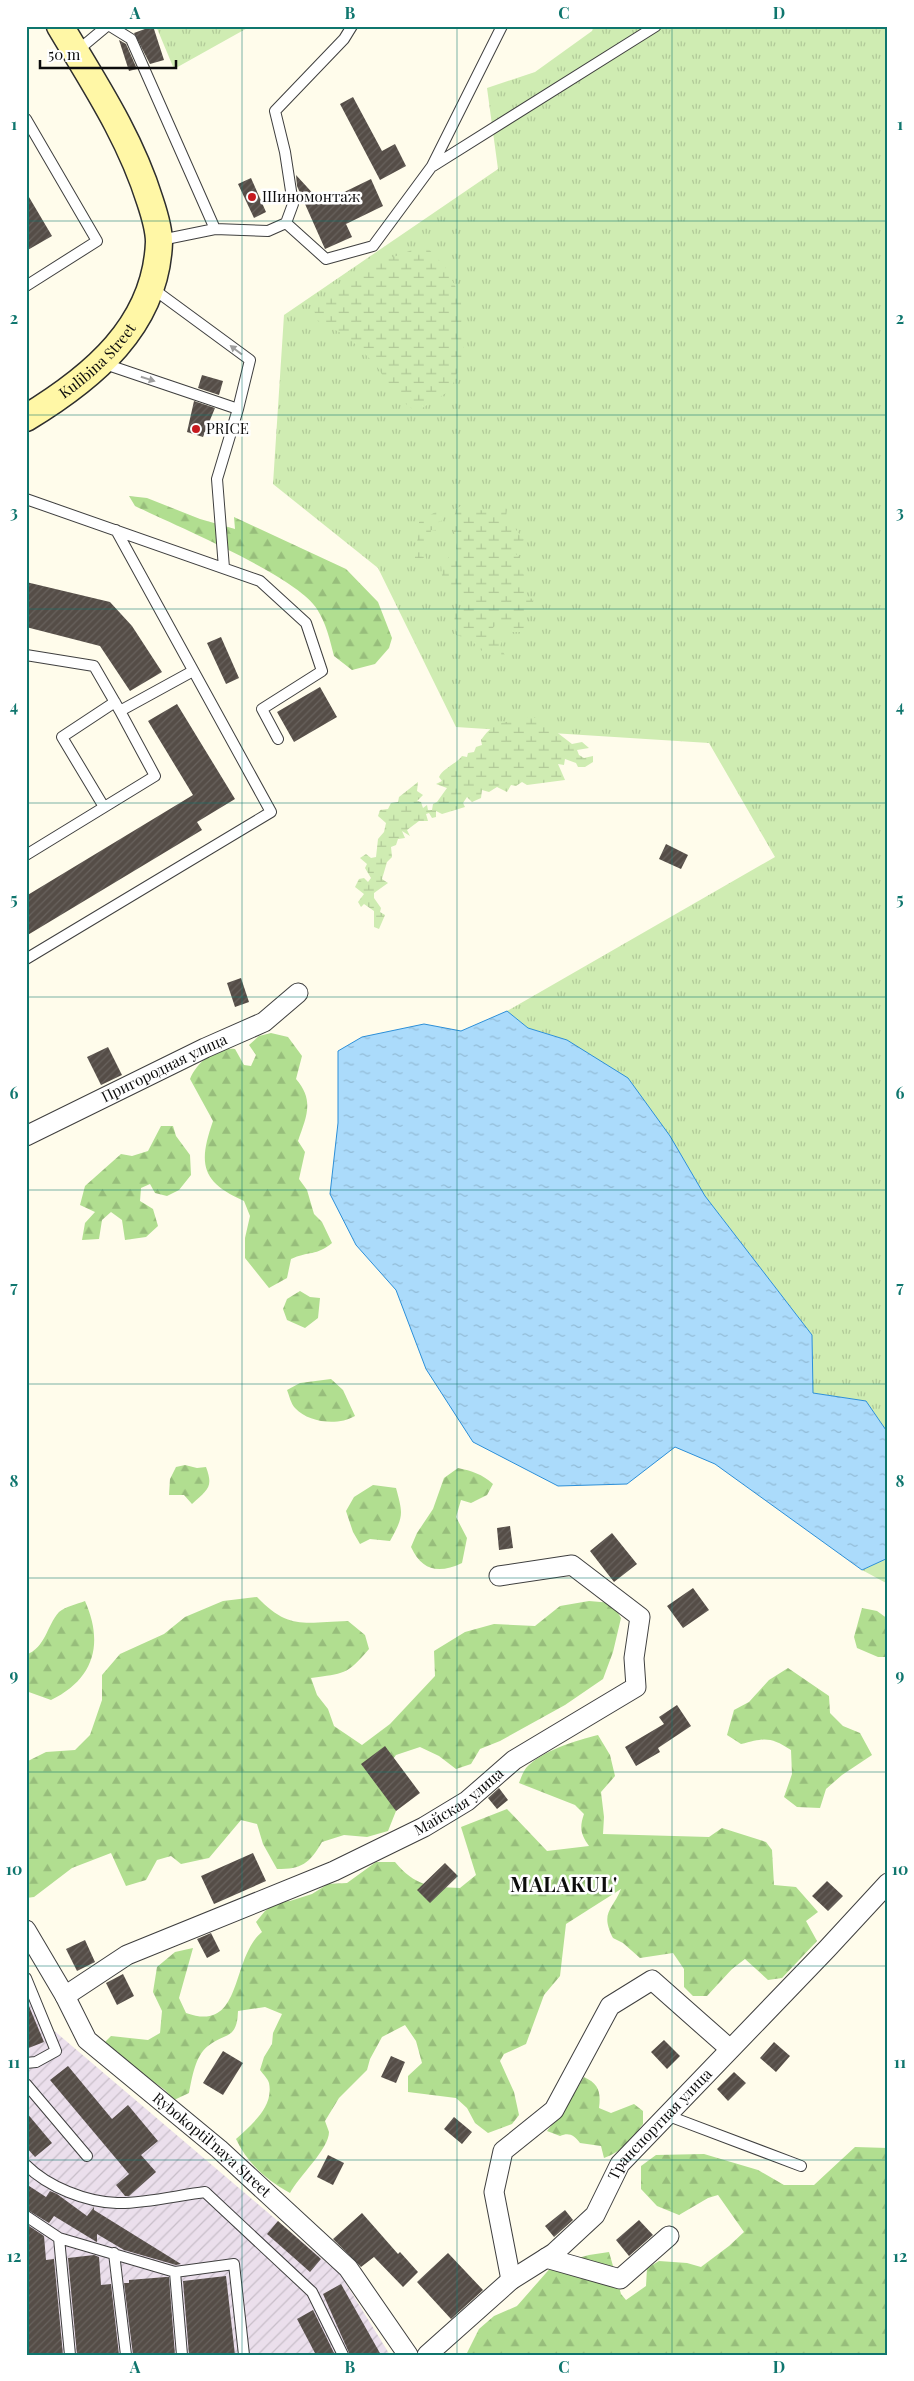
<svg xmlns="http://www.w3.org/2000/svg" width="914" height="2381" viewBox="0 0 914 2381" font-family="'Playfair Display',serif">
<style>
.industrial{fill:url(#industrial-furrows)}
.grass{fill:url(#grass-tufts)}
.forest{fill:url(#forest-firs)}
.wetland{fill:url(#wetland-marsh)}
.water{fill:url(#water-ripples);stroke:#2c8fd8}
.building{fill:url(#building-hatch)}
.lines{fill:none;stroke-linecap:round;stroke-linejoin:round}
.lane-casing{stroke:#3f3f3f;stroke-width:12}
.street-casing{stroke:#3f3f3f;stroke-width:21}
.secondary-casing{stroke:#2e2e2e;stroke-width:29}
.lane{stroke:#fff;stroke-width:10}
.street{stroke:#fff;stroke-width:19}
.secondary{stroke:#fff7a6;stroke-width:26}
.oneway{fill:#9e9e9e}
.grid{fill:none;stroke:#0f766e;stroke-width:1;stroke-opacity:0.55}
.poi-dot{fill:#c61a1e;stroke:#fff;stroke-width:2}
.labels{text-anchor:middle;stroke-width:5;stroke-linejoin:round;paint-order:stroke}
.poi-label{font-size:15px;fill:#0c0c0c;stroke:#fff;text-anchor:start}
.street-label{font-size:15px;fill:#0c0c0c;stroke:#fff}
.district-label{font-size:20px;font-weight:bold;letter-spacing:1px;fill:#0c0c0c;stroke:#fff}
.neatline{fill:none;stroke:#0f766e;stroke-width:2}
.grid-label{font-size:16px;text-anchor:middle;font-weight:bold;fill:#0f766e}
</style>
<defs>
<pattern id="industrial-furrows" width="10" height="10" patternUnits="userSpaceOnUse" patternTransform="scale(1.25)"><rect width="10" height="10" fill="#ebdfec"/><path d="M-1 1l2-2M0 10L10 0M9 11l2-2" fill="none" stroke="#c8bec9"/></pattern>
<pattern id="grass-tufts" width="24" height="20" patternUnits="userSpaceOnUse" patternTransform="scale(1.25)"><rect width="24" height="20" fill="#cfecb2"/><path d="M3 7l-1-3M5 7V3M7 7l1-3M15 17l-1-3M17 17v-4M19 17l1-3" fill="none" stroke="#b1c998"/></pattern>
<pattern id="forest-firs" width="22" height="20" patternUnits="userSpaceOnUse" patternTransform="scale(1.25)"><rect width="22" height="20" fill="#b1de90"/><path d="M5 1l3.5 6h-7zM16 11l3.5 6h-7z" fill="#97bd7b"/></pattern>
<pattern id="wetland-marsh" width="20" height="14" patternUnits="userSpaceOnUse" patternTransform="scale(1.25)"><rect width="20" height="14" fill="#cfecb2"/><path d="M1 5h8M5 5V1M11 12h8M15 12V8" fill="none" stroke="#b1c998"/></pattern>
<pattern id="water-ripples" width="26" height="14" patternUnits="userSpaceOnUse" patternTransform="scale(1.25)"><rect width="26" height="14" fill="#abdbfb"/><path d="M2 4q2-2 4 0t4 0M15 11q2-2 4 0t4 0" fill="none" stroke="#92bbd6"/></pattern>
<pattern id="building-hatch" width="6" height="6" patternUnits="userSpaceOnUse" patternTransform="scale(1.25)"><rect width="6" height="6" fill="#554d47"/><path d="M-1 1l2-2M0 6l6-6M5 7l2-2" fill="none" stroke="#68625d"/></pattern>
</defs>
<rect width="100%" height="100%" fill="#fffceb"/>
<path class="industrial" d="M26,1967L52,2029L340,2274L390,2355H26Z"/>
<path class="grass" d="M156,26H251L174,69Z
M594,26H888V1433L866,1401L813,1393L812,1335L705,1196L670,1136L567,1040L528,1028L507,1011L775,857L709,743L456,727L378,568L273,484L284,315L498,169L487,88L535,72L592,31Z
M888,1558V1584L862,1570Z"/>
<path class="forest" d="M129,496L147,498L200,519L235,529L234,517L346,569L378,602L392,638L389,648L375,664L352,670L334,656C330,640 326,623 317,609C297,576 174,525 135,506Z
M271,1033L288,1037L302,1056L296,1079C315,1101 306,1117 298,1141L305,1152L299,1179L307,1190L314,1214L322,1222L332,1243C317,1256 308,1251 291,1259L287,1278L269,1288L245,1258V1238L250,1216L244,1201C201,1182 198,1164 213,1121L190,1079C197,1062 216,1047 235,1049L244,1065L251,1066L256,1055L249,1045L259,1036Z
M161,1126H173L176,1136L190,1155L191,1175L179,1190L167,1196L155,1193L150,1184L141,1188L140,1201L153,1209L158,1226L146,1237L125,1240L122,1220L111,1212L102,1220L99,1239L82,1240L85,1223L95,1212L80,1205L85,1186L121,1154L132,1156L148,1151Z
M300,1291L310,1297L320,1298L318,1318L305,1328L287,1320L283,1309L287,1299Z
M331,1379L343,1390L355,1416C338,1426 309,1423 295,1408C291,1404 289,1395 287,1390L300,1383Z
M185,1465L197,1468L206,1467C214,1488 207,1490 192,1504L184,1495H169L170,1479L176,1467Z
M458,1468C472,1471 482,1474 493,1484L487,1495L471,1503L461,1500L456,1517L467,1538L462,1563C439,1574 422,1571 411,1547L417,1533L433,1509L444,1478Z
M373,1485L396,1488C403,1514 404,1516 390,1541L370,1539L360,1544L353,1532L346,1511L354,1497Z
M257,1597C289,1631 306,1622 348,1621L365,1635L369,1649C346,1676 344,1673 311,1678L317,1695L328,1709L334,1726L362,1745L390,1724L435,1676L434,1651L465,1632L494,1624L535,1626L560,1606L589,1601L612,1603L621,1618L613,1652L603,1679L565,1705L500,1741L480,1749L471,1764L456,1769L439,1756L420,1747L396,1755L383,1772L396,1811L388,1831L367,1837L344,1835L322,1842C309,1864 302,1869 277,1869L263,1844L257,1824L241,1820L209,1858L181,1864L171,1856L157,1860L146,1880L126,1886L111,1853L72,1868L34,1897L26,1898V1762L46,1752L75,1750L90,1735L102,1700V1675L120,1654L164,1634L185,1617L223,1601Z
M85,1601C104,1644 94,1679 51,1700L26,1691V1655C46,1647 46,1627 59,1612C65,1607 77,1604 85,1601Z
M862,1608L877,1611L888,1619V1657H878L857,1648L854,1637Z
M788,1668L829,1696L830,1713L843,1726L860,1733L872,1755L842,1775L826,1789L820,1808L797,1807L784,1797L792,1774L791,1750C770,1736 764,1738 741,1744L727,1735L734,1710L749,1702L769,1680Z
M598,1735L610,1755L615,1776L601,1792L604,1817L603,1834L709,1837L722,1828L766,1842L772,1850L774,1885L796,1887L818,1912L806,1921L817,1941L782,1978L768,1980L745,1959L732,1969L707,1996H693L684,1987V1969L673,1953L640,1958L623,1943L613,1938C600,1912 612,1911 621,1889L566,1924L560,1976L544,1995L526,2044L504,2054L500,2061L514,2092L519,2115L512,2124L488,2133L475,2123L467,2108L456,2098L408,2092V2076L422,2063L416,2041L405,2025L382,2037L370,2059L367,2070L339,2098L325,2121C326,2124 328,2129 329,2132C329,2149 299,2176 290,2193C266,2180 248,2164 236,2139C251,2125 274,2107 269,2083C268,2079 263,2074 260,2070L264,2057L272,2044L273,2033L282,2014L265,2007L238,2011C237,2040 226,2032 208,2046C195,2056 192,2078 189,2093L174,2100L165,2090L120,2058L105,2042L111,2036L148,2040L160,2033L162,2011L153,1992L157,1967L175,1952L193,1948L179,1998L186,2013C244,2034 230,1958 262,1932L256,1922L265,1911L278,1902L290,1901L312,1894L328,1884L347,1883L376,1862H395C415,1886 430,1887 460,1888L476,1875L461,1827L507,1809L547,1851L589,1846C581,1835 579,1828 584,1814L575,1805L519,1783C521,1778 523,1772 526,1768C541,1751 577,1740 598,1735Z
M584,2077C599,2084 601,2092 599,2108L611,2113L634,2104L643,2111V2124C631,2140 623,2151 604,2158L601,2146L580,2143C574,2135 569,2132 560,2136L547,2131L565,2108Z
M855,2147L888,2148V2241L885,2246L888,2247V2355H466L479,2329L494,2316L517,2306L553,2265L589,2255L609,2252L621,2294L626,2300L646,2286L647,2268L659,2261L687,2263L701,2267L729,2246L744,2232L718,2195L708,2198L679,2215L657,2206L641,2189V2166L656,2155L704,2154L758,2170L784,2185H814Z"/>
<path class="wetland" d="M425,245L445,267L461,297L464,353L451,390L416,412L396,396L376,365L348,337L317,320L314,310L362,269Z
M462,505L468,509L488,511L490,515L501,512L505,507L507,509L506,517L524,540L516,546L515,553L522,560L520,571L530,580L523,583L528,598L534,599L530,611H522L519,614L526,624L521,632H512V625C503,622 497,622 491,630L503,639L500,646L508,661L504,665L492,650L482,651L470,639L456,635L454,613L461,608L462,599L442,576L441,564L456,551L457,538L452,527L456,509Z
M437,511L442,513L443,520L437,523L436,531L431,530L430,541L424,551L427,561L424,565L420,561L415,563C414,549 420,536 419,522Z
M528,711L534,718L537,717L572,744L582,742L589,748L577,750L579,755L584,758L593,756V762L585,767H578L576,763L565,759L564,765L558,764L565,780L527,785L522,782L516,786L511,785L507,792L497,787L489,792L482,790L481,798L472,802L467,797L463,803L465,807L442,814L436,811V817L432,818L429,813L426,814L428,821H419L407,830L410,836L402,831L405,838L398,839L396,845L391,847L392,857L387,862L382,879L388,883L374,893V898L381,908L380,912L385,915L379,929L374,927V911L364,904L361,907L358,902L364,894L355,887L359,879L364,878L368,882L371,878L365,868L367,864L360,858L366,854L371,858L376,857L378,839L384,832L386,823L378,816L380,810L388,809L391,803L398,802L399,797L418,782L417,791L423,795L417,801L421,802L423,808L427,805L428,810H432L433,804L437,802L447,788L436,784L442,781L439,777C442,769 456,764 462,756L467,757L468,753L474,752L476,747L482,745L481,740C490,727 499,720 515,722L521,718L528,717Z"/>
<path class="water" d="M507,1011L528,1028L567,1040L628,1078L670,1136L705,1196L812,1335L813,1393L866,1401L888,1433V1558L862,1570L715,1464L675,1447L627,1484L558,1486L473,1442L426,1369L396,1290L356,1245L330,1194L338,1123V1051L362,1037L424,1024L461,1031Z"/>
<path class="building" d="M153,26L164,60L150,64L134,33Z
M119,40L126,44L137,69L129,71Z
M353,97L382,151L395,144L406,166L380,180L340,104Z
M296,175L318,199L332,194L334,197L371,179L383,206L346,224L352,237L325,249L297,186Z
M251,178L266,212L254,218L238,184Z
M26,192L52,236L26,251Z
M202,375L223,381L219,395L198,388Z
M194,401L215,408L203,437L187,432Z
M26,582L110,602L132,626L162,672L130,691L100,646L26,627Z
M221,637L239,678L226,684L207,643Z
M320,687L337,717L294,742L277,712Z
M177,704L235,799L197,822L202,830L26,936V896L193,795L148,721Z
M666,844L688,855L681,869L659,859Z
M241,978L249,1002L235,1007L227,983Z
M108,1047L122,1075L101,1085L87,1057Z
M510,1526L513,1548L499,1550L497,1528Z
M612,1533L637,1564L614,1582L590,1551Z
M693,1588L709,1610L683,1628L667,1606Z
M677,1705L691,1726L658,1748L660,1752L636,1766L625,1747L664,1724L659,1717Z
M385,1746L420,1793L396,1811L361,1764Z
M499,1788L508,1800L497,1809L488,1798Z
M253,1853L266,1881L214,1904L201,1876Z
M445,1863L458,1876L430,1903L417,1890Z
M827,1881L843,1896L828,1911L812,1896Z
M211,1933L220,1951L207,1958L197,1939Z
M85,1940L95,1962L77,1971L66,1949Z
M123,1974L134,1996L117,2005L106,1983Z
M26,1999L44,2042L26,2049Z
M664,2040L680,2056L667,2069L651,2052Z
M774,2042L790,2056L776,2072L760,2058Z
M223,2051L243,2063L223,2095L203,2083Z
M391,2056L405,2062L396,2083L381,2077Z
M68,2066L112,2119L128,2105L158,2141L141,2155L156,2172L129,2196H125L116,2185L129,2174L50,2080Z
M734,2072L746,2083L728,2101L717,2089Z
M26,2112L52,2143L35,2157L26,2147Z
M454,2117L472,2132L462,2144L444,2129Z
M328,2155L344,2163L333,2185L317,2177Z
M26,2184L46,2197L50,2191L57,2194L87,2216L94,2207V2210L181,2264L176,2265L124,2250L97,2234V2242L95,2241L54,2216L49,2223L26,2209Z
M565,2210L573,2220L554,2237L545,2226Z
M362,2213L398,2254L400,2252L418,2272L403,2287L374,2257L361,2267L333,2239Z
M639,2220L653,2235L629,2256L616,2240Z
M278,2221L321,2259L310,2272L267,2234Z
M26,2224L44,2236L46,2260L54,2259L63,2355H26Z
M448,2253L483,2290L451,2319L417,2282Z
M94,2255L99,2257L101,2285L111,2284L119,2355H77L68,2258Z
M226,2276L235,2355H189L183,2281Z
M166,2277H169L175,2355H133L124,2283H129V2280Z
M341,2284L381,2355H350L323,2294Z
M313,2310L335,2355H316L297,2319Z"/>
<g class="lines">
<defs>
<path id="lane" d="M110,26L131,39L215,229L161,240
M77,51L107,26
M26,119L97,241L26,286
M433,166L656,26
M286,223L326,259L373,246L432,166L502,26
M215,229L268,231L286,223L293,204L285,152L275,111L344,39L352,26
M102,363L238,409L250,360L152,288
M26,499L260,581L306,623L322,671L262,709L278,739
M224,568L217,479L238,409
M26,655L94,666L120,711L193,671
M104,807L62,737L115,702
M26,855L155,776L120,711
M26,959L271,812L116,530
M26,1978L56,2051L36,2062L26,2063
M26,2084L87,2156
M666,2115L801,2166
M26,2165C48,2187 86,2202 117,2203C142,2204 180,2195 205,2192L312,2292L343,2355
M26,2216L59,2238L175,2272L234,2264L244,2355
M59,2238L70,2355
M114,2253L126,2355
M175,2272L182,2355"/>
<g id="street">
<path id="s1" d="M26,1136L205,1048L264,1022L298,993"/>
<path id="s2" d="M26,1930L65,1996L87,2040L219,2149L348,2268L408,2355"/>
<path id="s3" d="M65,1996L127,1955L334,1871L424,1827L467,1801L514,1760L636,1687L634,1658L640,1617L572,1565L499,1576"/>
<path d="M546,2258L620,2279L669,2236"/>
<path d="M511,2280L494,2192L503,2151L554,2110L610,2006L652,1980L730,2049"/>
<path id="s4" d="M427,2355L511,2280L554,2253L595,2215L620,2164L827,1949L888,1883"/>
</g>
<g id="secondary">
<path id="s5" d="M26,418C92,378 156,326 159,242C159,229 154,213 150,201C130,137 94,83 60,26"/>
</g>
</defs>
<use href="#lane" class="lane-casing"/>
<use href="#street" class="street-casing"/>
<use href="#secondary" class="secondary-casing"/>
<use href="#lane" class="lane"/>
<use href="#street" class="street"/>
<use href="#secondary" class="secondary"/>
</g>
<defs><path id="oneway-solid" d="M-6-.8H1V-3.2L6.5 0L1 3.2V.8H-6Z" transform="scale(1.25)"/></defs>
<g class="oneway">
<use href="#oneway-solid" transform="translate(236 350) rotate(-143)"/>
<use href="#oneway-solid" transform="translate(148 379) rotate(18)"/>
</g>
<path class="grid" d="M242,26V2355M457,26V2355M672,26V2355M26,221H888M26,415H888M26,609H888M26,803H888M26,997H888M26,1190H888M26,1384H888M26,1578H888M26,1772H888M26,1966H888M26,2160H888"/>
<g class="poi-dot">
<circle cx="252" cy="197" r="5"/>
<circle cx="196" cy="429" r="5"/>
</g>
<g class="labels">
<g class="poi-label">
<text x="262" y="202">Шиномонтаж</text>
<text x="206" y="434">PRICE</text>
</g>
<g class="street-label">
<text dy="5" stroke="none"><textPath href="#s5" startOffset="92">Kulibina Street</textPath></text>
<text dy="5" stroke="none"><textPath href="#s1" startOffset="154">Пригородная улица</textPath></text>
<text dy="5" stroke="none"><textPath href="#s3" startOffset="441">Майская улица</textPath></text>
<text dy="5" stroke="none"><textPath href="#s4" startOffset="332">Транспортная улица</textPath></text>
<text dy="5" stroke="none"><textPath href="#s2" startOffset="289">Rybokoptil'naya Street</textPath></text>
</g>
<g class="district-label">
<text x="564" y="1892">MALAKUL'</text>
</g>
</g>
<rect width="914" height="2381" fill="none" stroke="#ffffff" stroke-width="55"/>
<path d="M40 60v8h136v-8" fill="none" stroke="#0c0c0c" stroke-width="2.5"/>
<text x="48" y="60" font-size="15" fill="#0c0c0c" stroke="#ffffff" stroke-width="4" paint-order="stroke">50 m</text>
<rect x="28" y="28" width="858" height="2326" class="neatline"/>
<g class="grid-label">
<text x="135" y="19">A</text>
<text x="350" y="19">B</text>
<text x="564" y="19">C</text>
<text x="779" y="19">D</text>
<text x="14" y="130">1</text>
<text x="900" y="130">1</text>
<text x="14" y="324">2</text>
<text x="900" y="324">2</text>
<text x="14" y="518">3</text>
<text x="900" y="518">3</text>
<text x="14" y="712">4</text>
<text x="900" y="712">4</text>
<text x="14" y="905">5</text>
<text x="900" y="905">5</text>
<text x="14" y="1099">6</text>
<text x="900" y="1099">6</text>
<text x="14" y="1293">7</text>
<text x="900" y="1293">7</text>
<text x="14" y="1487">8</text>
<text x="900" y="1487">8</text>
<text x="14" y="1681">9</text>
<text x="900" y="1681">9</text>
<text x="14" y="1875">10</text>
<text x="900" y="1875">10</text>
<text x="14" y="2068">11</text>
<text x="900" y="2068">11</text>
<text x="14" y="2262">12</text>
<text x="900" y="2262">12</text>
<text x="135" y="2373">A</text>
<text x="350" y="2373">B</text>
<text x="564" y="2373">C</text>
<text x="779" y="2373">D</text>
</g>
</svg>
